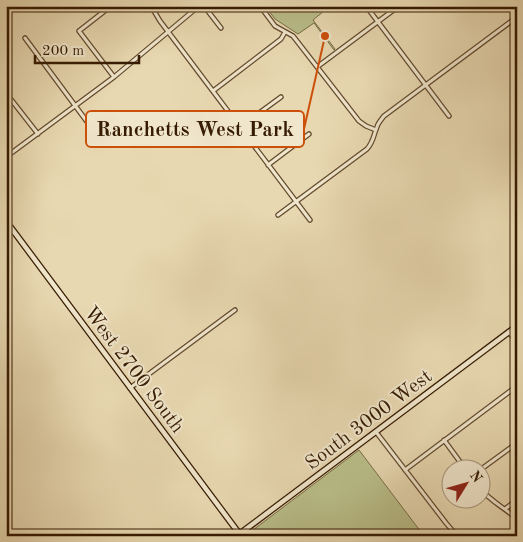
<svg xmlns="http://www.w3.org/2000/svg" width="523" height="542" viewBox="0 0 523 542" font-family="'Old Standard TT',serif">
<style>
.green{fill:#b9be89;stroke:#786c46}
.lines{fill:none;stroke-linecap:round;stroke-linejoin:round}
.street-casing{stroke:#624a2e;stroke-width:5.5}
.secondary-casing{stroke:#361b02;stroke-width:7}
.street{stroke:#f0e6cc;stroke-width:3}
.secondary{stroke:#f0e6cc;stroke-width:4.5}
.labels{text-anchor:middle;stroke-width:4;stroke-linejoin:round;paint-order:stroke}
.street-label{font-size:20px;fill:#361b02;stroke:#f0e6cc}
.leader{fill:none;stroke:#cd500a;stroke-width:2}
.callout-dot{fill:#cd500a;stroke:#f0e6cc;stroke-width:2}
.callout{fill:#f0e6cc;stroke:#cd500a;stroke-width:2}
.callout-label{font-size:21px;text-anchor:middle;font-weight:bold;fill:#361b02}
</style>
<rect width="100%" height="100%" fill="#e8d8b1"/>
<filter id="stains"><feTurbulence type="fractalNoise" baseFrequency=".004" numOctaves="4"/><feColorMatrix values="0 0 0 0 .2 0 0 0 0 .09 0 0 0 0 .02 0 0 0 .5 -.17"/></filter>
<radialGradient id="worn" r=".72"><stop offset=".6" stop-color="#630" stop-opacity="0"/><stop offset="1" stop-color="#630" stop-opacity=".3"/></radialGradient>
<path class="green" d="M265,6H320L324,11L313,20L335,49L334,50L314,23L298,34L275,19Z
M359,450L424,536H245Z"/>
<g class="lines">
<defs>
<path id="street" d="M111,6L79,31L114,77
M151,6L160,21L310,220
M204,6L221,28
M260,6L275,26L293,36L359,121L366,126L376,130
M366,6L449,116
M25,38L88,123
M317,67L399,6
M213,91L281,39L285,32
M6,93L38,134
M240,127L281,97
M6,157L114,77L199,6
M268,165L309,134
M278,215L367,149C374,141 373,136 377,127C378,123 381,120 384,116L517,17
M509,332L517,343
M130,388L235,310
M376,432L446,523L457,536
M444,440L466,470
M405,470L517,386
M480,470L517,443
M480,488C491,502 504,507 517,519
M505,509L517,500"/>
<path id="secondary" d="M6,221L241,536
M238,535L517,326"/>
</defs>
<use href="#street" class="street-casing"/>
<use href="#secondary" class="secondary-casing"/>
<use href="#street" class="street"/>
<use href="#secondary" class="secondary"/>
</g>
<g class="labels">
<g class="street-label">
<text transform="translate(135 369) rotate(53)" y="7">West 2700 South</text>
<text transform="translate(368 419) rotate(-37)" y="7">South 3000 West</text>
</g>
</g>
<path class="leader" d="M325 36L304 129"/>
<circle class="callout-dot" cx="325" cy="36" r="5"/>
<rect class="callout" x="86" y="111" width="218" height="36" rx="5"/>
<g class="callout-label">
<text x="195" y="136">Ranchetts West Park</text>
</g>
<rect width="523" height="542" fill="none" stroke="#e8d8b1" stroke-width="25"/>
<rect x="8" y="8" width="508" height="527" fill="none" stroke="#361b02" stroke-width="2.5"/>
<rect x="12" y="12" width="498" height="517" fill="none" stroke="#361b02"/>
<g transform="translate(466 484) rotate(53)"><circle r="24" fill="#f0e6cc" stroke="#a6957b"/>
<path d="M0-4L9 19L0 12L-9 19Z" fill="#8f2418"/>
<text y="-8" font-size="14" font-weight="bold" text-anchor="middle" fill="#361b02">N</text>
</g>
<path d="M35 55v8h104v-8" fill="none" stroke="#361b02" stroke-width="2.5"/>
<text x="42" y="55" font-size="15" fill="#361b02" stroke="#f0e6cc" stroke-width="4" paint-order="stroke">200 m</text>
<rect width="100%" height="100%" filter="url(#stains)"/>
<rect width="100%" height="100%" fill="url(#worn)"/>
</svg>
